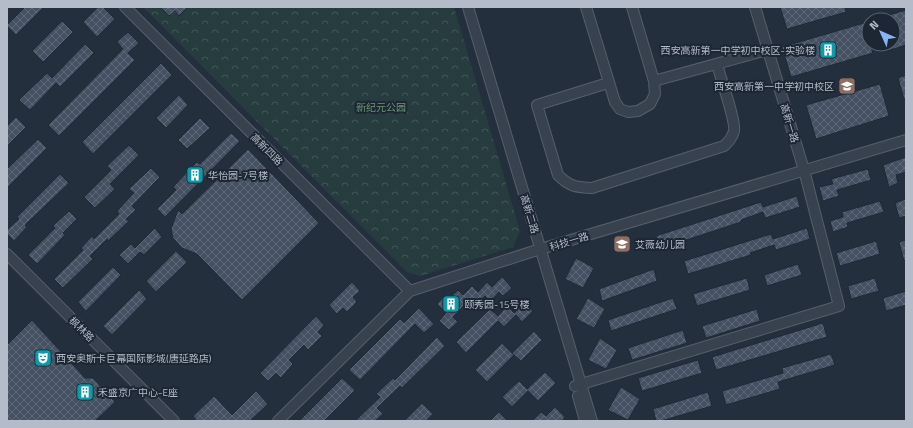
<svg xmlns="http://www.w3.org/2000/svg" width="913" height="428" viewBox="0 0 913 428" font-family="'Titillium Web','Noto Sans SC',sans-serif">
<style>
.forest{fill:url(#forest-crowns)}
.building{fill:url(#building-cross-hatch);stroke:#1f2835}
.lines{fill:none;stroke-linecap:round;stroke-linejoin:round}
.minor-casing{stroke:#565f6c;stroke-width:12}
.minor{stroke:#38414e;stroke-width:10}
.labels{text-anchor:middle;stroke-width:4;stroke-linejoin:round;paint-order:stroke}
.poi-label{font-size:10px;fill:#b4bcc9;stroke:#1d2633;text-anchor:start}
.park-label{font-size:10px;fill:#6b9a76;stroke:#1d2633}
.street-label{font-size:10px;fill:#b4bcc9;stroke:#1d2633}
</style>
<defs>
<pattern id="forest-crowns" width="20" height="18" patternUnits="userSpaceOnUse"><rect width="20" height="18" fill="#263c3f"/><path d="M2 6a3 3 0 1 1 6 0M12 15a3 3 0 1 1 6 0" fill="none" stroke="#435659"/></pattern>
<pattern id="building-cross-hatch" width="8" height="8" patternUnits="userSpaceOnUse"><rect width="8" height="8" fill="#455162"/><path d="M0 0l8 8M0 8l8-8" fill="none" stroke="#5d6877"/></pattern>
</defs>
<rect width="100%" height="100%" fill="#242f3e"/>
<path class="forest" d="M143,7H454L520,231L513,247L420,276L407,272Z"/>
<path class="building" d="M25,7H44L16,35L7,26V25Z
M98,7H103L115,19L97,37L83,22Z
M160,7H188L179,16L175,11L169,16Z
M780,7H845L846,12L787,29Z
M906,10V45L887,51L885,44H893V20H879V18Z
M62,21L73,32L43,62L32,51Z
M864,23L869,39V44H870L873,53L791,77L782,47Z
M128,32L139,43L128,53L135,60L59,136L48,125L123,49L117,42Z
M85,44L94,53L60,87L56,83L30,110L19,100L47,73L52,78Z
M161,63L172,75L93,154L82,142Z
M906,75V99H904L898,78Z
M880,84L889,116L816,139L806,105Z
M179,95L188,105L166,128L156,118Z
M16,117L26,127L7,146V126Z
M200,118L210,128L187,149L178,140Z
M231,133L240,141L165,217L157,209L176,190L173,187L197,162L200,164Z
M38,139L47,148L7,188V169Z
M129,145L139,155L110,184L115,189L95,208L84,197L111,170L107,166Z
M248,149L319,223L242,300L197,254L182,248L173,238L171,229L178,210L182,214Z
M906,157V172L896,175L898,183L889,187L883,165Z
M151,168L160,177L132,206L136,210L126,219L129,221L108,241L107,239L90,256L93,259L63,288L54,279L83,250L81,248L92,236L94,239L119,214L117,211L134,193L129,189Z
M868,169L871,180L837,190L839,196L823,201L819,187L833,184L831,179Z
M60,174L69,183L25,225L27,227L14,241L7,234V230L19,219L17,217Z
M797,196L800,207L765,218L763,212L741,220V222L659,249L656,236L761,202L763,207Z
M906,199V216L899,218L895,203Z
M880,201L884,212L847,223L848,227L833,232L830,221L843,217L842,212Z
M69,211L77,219L63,233L65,235L37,264L28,255L55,228L53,226Z
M155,228L162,237L144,255L140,252L128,264L119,255L131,244L135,248Z
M807,228L810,239L776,250L774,245L750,253L751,255L688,274L684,261L771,234L773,239Z
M906,240V260L904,261L899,242Z
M876,241L880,254L840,266L836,253Z
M175,250L187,262L156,292L146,281L175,252Z
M576,258L594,268L583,288L565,279Z
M798,264L802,275L767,286L764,275Z
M113,267L121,275L86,311L78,302Z
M654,269L657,281L602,301L599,289Z
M502,277L512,288L503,296L499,292L490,302L485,296L476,305L470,299L453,317L458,322L449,330L439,321L446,313L437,304L445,295L449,299L458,290L463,295L472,286L478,292L487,282L492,287Z
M747,278L750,290L697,306L693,294Z
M875,278L879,291L851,299L848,286Z
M352,282L360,291L353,297L357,302L347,312L343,308L337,314L329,305Z
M139,290L147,299L112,335L103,326Z
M906,291V305L886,311L883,298Z
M588,298L605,309L594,328L576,319Z
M673,298L677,309L611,331L608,320Z
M524,302L533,311L522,322L516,315L504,327L498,321L466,353L456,342L490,309L498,316L507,306L514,313Z
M419,308L434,324L424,333L415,324L360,380L349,370L400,319L404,323Z
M757,309L760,321L706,338L702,326Z
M316,316L324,325L318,332L322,336L308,350L304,345L289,360L293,364L281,378L276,373L268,381L260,373Z
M32,320L85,378H93L115,402L95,421H7V345Z
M823,323L827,337L716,370L712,357Z
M683,330L687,343L632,360L628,348Z
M534,331L542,340L521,361L512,353Z
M437,337L445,346L402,388L400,386L377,408L383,414L375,421H355L380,397L376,394L393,378L395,380Z
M600,338L617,350L606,369L588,360Z
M502,343L514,355L487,382L475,370Z
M831,354L835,365L778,382L780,389L726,405L722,391L783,373L782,368Z
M698,360L702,373L642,391L638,378Z
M545,372L556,383L538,401L528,391L512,407L502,397L519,381L527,389Z
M342,378L355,390L324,421H299Z
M621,387L640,399L628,420L608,410Z
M256,391L268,404L250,421H197L193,416L214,396L232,415Z
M708,392L712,406L661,421H656L653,409Z
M422,403L433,414L426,421H404Z
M555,407L565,417L562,421H532L541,412L546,416Z
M499,412L508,421H490Z"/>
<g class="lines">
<defs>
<path id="minor" d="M125,7L410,291
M468,7L592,421
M586,7L615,102L620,109L628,112L638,111L650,104L655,94L654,81L632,7
M654,81L767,50
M608,83L537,105L558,175C570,187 576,187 592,188L724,146C729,141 732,138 734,131C736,120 720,77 717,64
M7,254L174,421
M575,386L839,306L804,170L755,7
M578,396L585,421
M278,421L410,291L534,251L906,140"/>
</defs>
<use href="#minor" class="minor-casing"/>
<use href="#minor" class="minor"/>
</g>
<defs>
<symbol id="building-square" viewBox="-11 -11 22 22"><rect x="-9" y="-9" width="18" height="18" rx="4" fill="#0f9aa8" stroke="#1d2633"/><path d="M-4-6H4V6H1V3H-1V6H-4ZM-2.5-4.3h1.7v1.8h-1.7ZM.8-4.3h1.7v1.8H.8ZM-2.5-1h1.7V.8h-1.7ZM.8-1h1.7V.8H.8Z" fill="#fff"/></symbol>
<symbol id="school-square" viewBox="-11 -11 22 22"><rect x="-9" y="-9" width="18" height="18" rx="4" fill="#8d6e63" stroke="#1d2633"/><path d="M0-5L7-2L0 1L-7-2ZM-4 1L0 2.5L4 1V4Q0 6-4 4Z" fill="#fff"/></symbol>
<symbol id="theatre-square" viewBox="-11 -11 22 22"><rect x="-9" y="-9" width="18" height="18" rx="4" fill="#0f9aa8" stroke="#1d2633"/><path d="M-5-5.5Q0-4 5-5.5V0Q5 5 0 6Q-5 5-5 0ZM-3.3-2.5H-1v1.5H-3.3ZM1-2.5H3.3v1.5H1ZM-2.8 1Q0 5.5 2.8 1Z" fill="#fff"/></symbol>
</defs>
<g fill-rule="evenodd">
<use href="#building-square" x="818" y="40" width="20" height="20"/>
<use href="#school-square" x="837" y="76" width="20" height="20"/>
<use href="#building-square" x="185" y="165" width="20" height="20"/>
<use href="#school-square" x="612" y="234" width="20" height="20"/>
<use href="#building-square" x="441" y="294" width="20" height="20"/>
<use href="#theatre-square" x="33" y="348" width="20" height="20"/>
<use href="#building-square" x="75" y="382" width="20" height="20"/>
</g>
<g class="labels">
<g class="poi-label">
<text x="815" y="54" text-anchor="end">西安高新第一中学初中校区-实验楼</text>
<text x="834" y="90" text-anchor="end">西安高新第一中学初中校区</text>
<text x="208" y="179">华怡园-7号楼</text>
<text x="635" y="248">艾薇幼儿园</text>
<text x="464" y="308">颐秀园-15号楼</text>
<text x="56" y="362">西安奥斯卡巨幕国际影城(唐延路店)</text>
<text x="98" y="396">禾盛京广中心-E座</text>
</g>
<g class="park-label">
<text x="381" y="111">新纪元公园</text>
</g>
<g class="street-label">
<text transform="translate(790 123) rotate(73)" y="4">高新一路</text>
<text transform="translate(267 149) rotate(45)" y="4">高新四路</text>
<text transform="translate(530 214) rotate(73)" y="4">高新二路</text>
<text transform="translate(569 241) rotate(-17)" y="4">科技一路</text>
<text transform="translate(82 329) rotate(45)" y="4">枫林路</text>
</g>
</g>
<rect width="913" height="428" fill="none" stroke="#b4bcc9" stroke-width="16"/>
<g transform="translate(881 32) rotate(315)"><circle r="19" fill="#1d2633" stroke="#59626f"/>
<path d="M0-3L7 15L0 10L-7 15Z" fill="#8ab4f8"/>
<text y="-6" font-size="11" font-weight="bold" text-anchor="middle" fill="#b4bcc9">N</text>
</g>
</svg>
